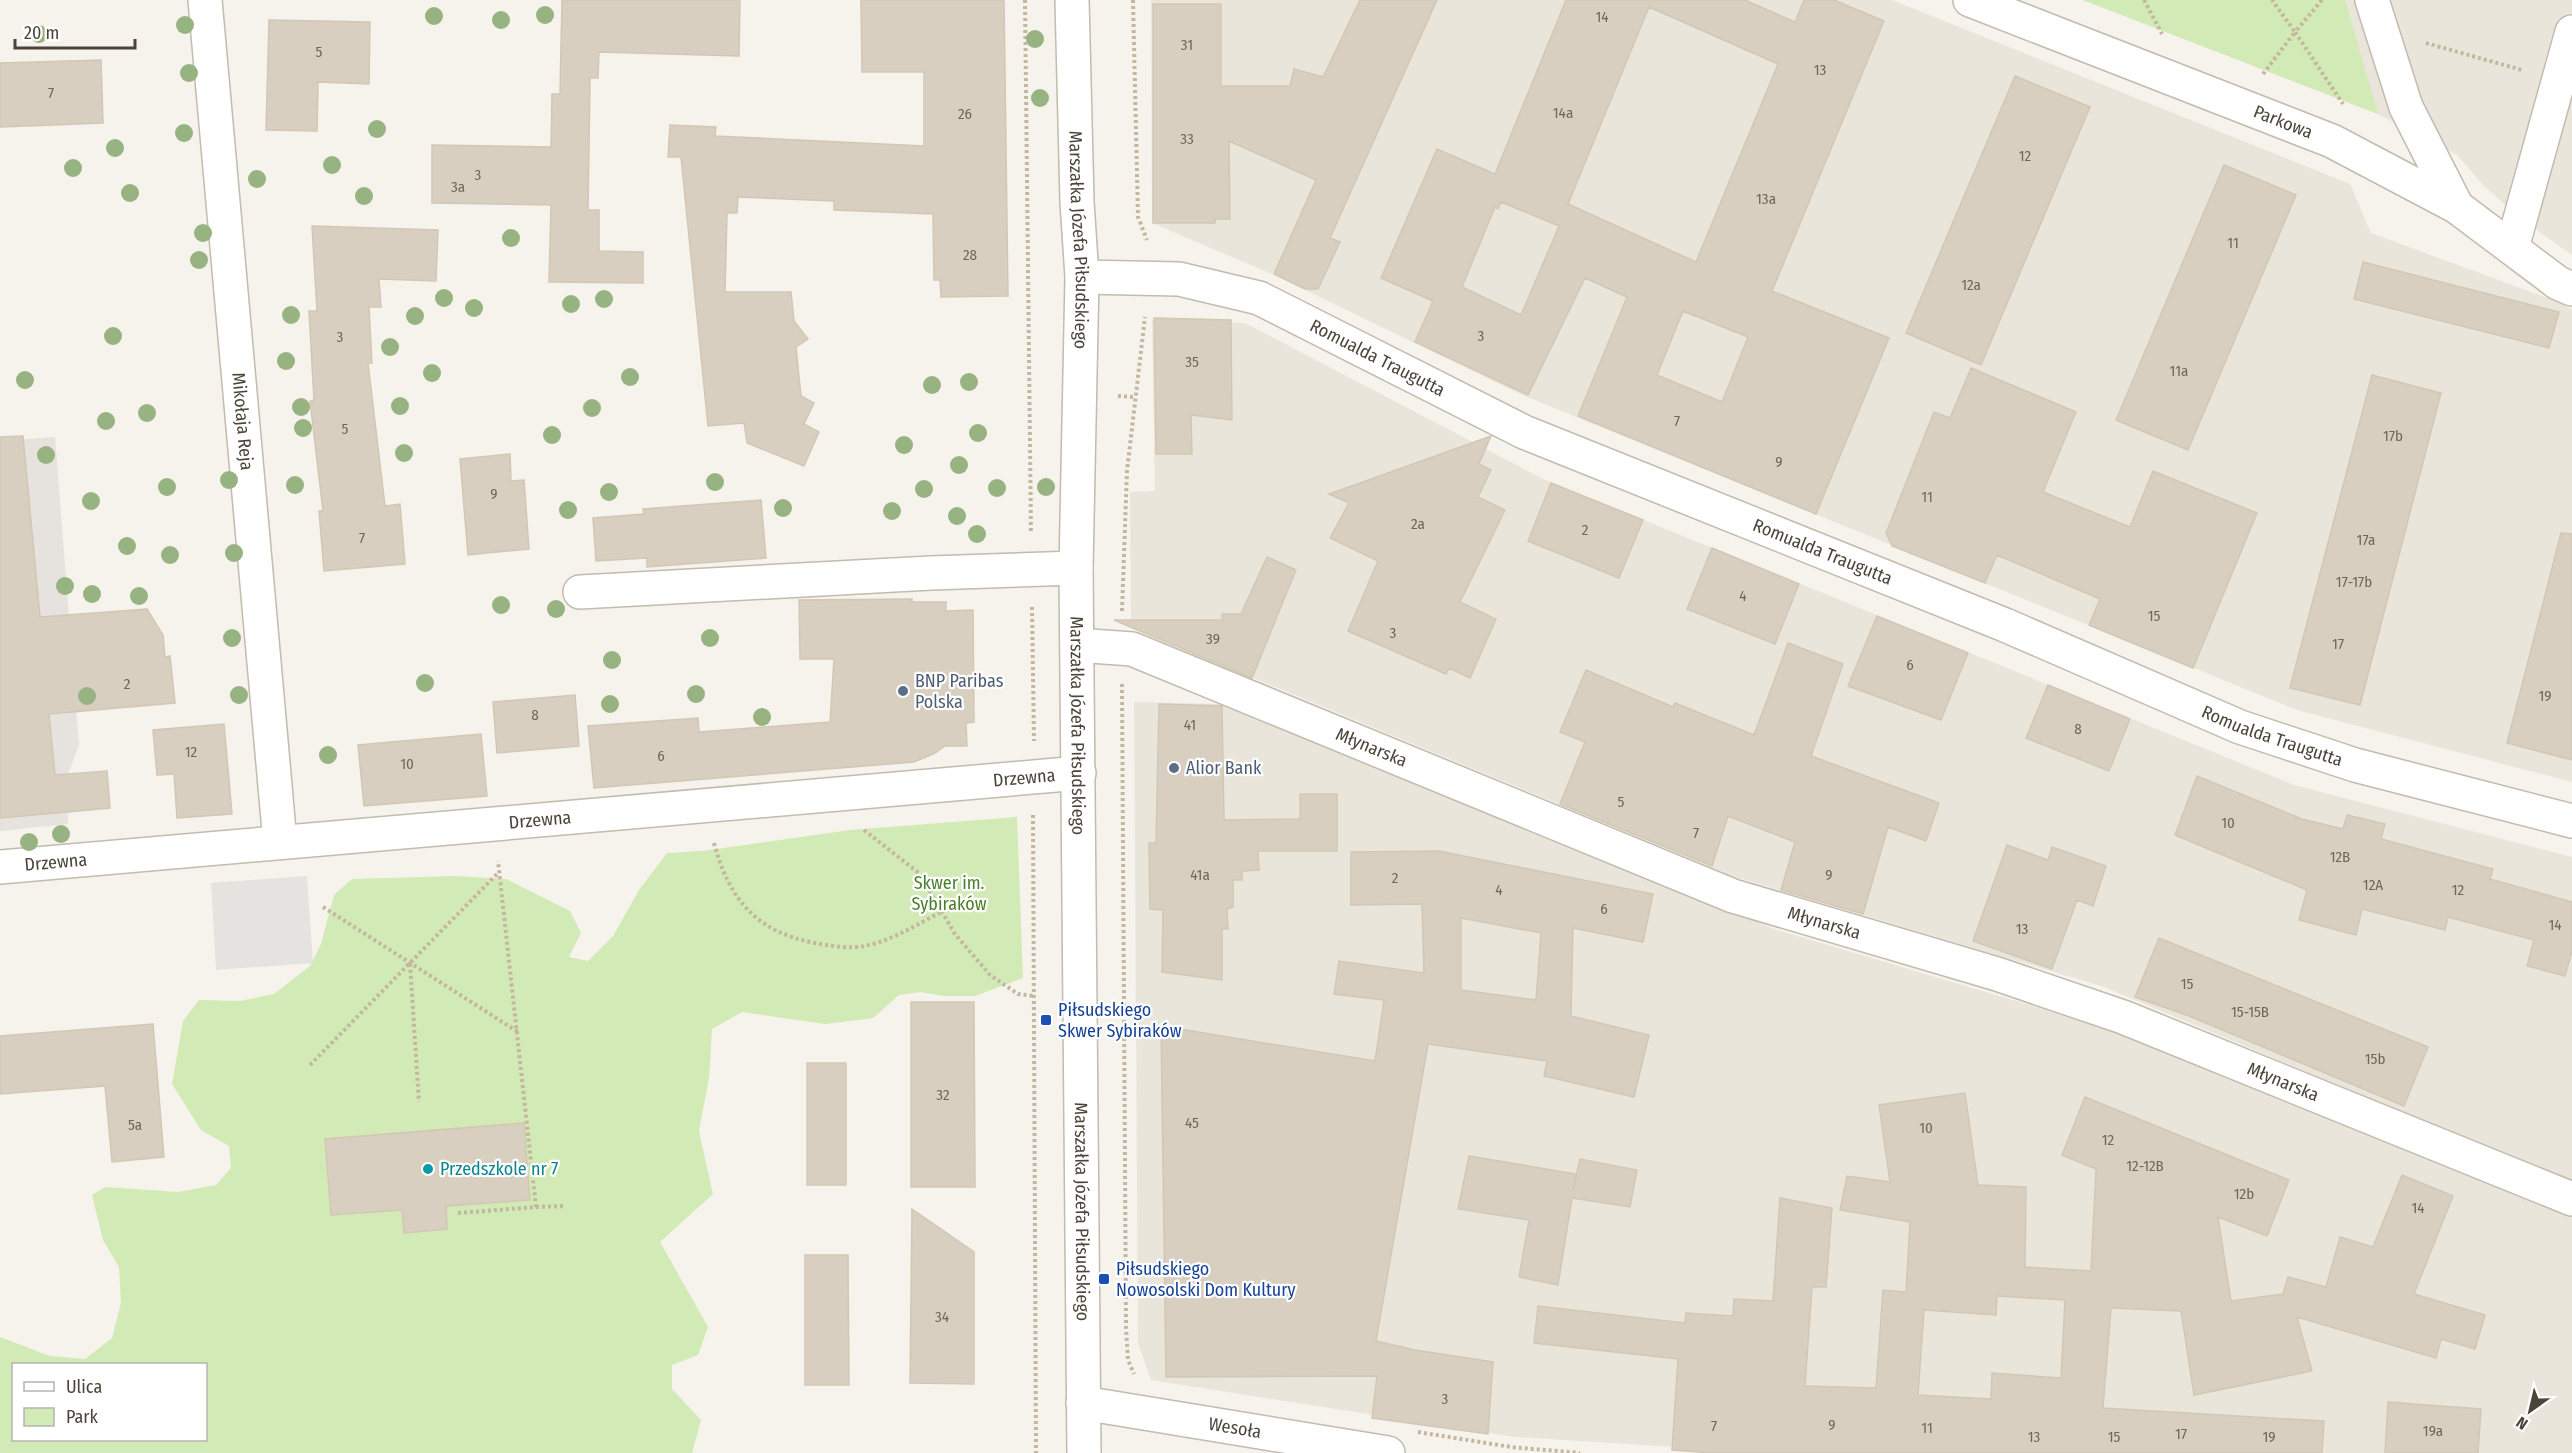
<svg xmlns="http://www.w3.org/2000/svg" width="2572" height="1453" viewBox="0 0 2572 1453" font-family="'Fira Sans Condensed',sans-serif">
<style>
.residential{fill:#eae5da}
.industrial{fill:#e6e2dd}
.green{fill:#d2eab5;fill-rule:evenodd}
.parking{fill:#e5e3e0}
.building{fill:#d8cfc1;stroke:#d3c7b4;stroke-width:1.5;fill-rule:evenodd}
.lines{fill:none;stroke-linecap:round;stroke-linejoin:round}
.minor-casing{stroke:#c2bbae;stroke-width:36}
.path{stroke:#c4b79f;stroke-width:4;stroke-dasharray:3 3;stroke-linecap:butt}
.minor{stroke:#fff;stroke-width:33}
.tree{fill:#97b381}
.service-dot{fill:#5c6f8a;stroke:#fff;stroke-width:2}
.transit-dot{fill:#1a4fb4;stroke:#fff;stroke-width:2}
.culture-dot{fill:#0f9aa8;stroke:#fff;stroke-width:2}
.labels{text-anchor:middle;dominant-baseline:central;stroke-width:4.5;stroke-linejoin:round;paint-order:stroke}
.number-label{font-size:15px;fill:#6e675b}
.street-label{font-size:18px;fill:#4b4439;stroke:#fff}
.service-label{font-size:18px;fill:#4e5e75;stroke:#fff;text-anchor:start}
.park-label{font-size:18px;fill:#4a7f2a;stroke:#fff}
.transit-label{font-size:18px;fill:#164399;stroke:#fff;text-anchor:start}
.culture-label{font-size:18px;fill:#0d838f;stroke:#fff;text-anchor:start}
</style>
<rect width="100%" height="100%" fill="#f6f3ec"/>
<path class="residential" d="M1151,0H1892L2350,184L2371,233L2561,303L2572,310V782L2297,710L1520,394L1272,274L1152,223Z
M2083,0H2572V255L2521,219L2484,186L2457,155L2378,114Z
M1152,320L1245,323L1543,479L2294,785L2572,857V1183L2104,987L1732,876L1169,643L1131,618L1130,492L1155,491Z
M1134,702L1222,704L1777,930L2097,1025L2572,1217V1453H1771L1515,1437L1151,1380L1138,1343Z"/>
<path class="industrial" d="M55,437L79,745L67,777L68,824L0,831V441Z"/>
<path class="green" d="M2083,0H2345L2378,114Z
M1017,817L1023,978L975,996H943L921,992L899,995L873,1018L825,1024L742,1012L712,1029L709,1078L699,1131L713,1194L660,1242L708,1327L698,1355L672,1365V1389L701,1420L692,1453H0V1337L50,1356L85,1359L112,1338L121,1303L119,1267L103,1240L92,1195L105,1187L178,1192L216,1185L231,1168L229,1146L201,1130L172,1084L183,1021L199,1000L240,1001L274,994L310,966L321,944L334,895L352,879L453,876L506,879L570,911L581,933L569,957L588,961L613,936L639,890L667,853L702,851L850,830ZM14,1364H206V1440H14Z"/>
<path class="parking" d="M307,876L313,963L216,970L211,883Z"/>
<path class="building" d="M562,0H740L739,56L599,52L598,78H590L588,210H599V251L643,252V283L549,282L551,205L432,203V145L551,147L552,94H560Z
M861,0H1004L1008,296L941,297L940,280H934L933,214L834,210V201L738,197L737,213H727L725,292H791L794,321L808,339L796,347L801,396L814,403L804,424L819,432L804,466L747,443L744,423L708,426L681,157H668L670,125L716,127L715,136L924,146V72H862Z
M1360,0H1437L1330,238L1340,242L1318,289H1305L1274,274L1316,180L1229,141L1230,219H1215V223H1153V4H1221V86H1290L1294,69L1323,77Z
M1566,0H1745L1795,22L1804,0H1834L1884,21L1772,291L1889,338L1816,514L1578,416L1627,297L1585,278L1528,395L1415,342L1433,301L1381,278L1437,149L1495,174ZM1649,7L1778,64L1696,262L1568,204ZM1501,202L1559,226L1521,315L1462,287L1495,207L1498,209ZM1683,311L1748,337L1722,402L1657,375Z
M269,20L370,22L369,84L318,82L317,131L266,130Z
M101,60L103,123L0,127V63Z
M2015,76L2090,107L1981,365L1906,333Z
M2224,165L2296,195L2188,450L2116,420Z
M312,226L438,230L436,281L379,279L381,307H369L372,363H368L385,506L400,504L405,564L324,571L319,511H323L310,401L314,400L309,311H317Z
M2363,262L2559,312L2549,348L2354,299Z
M1154,318L1231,320L1232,420L1191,415L1192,454H1156Z
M1971,368L2076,412L2043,492L2130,527L2153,471L2257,513L2193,668L2089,625L2100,599L1997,555L1985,583L1892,546L1886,533L1934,412L1950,418Z
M2372,375L2441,393L2360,705L2290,688Z
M23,436L40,617L147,609L163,635L165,657L170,656L175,703L49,714L55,775L107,771L110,808L0,818V437Z
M1491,436L1479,464L1491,470L1478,497L1505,510L1460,602L1496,619L1470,678L1449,668L1446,674L1348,631L1378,561L1330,538L1349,503L1329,494Z
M510,454L511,481L524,480L529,549L468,555L460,459Z
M1551,483L1643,520L1619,578L1528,541Z
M761,500L766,558L647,567V558L596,561L593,518L644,514L643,509Z
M2561,533L2572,534V760L2507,743Z
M1712,548L1799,584L1775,644L1687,609Z
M1267,557L1296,570L1252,678L1114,620H1222V614H1241Z
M912,599V602H946V611L973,610L974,722L966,723L967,746H945L935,753L914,762L594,788L588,726L698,718L699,732L830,722L834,659H800L799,600Z
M1877,616L1968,653L1941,720L1848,686Z
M1788,643L1843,664L1811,756L1939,803L1926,841L1888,827L1863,914L1781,890L1795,842L1728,816L1712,866L1560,804L1585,742L1560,732L1586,670L1673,707L1675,703L1754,735Z
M2048,685L2130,719L2109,771L2026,738Z
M575,695L579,746L497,753L493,702Z
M1159,704L1222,706L1224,820L1300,819V794H1337V851H1258L1259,870L1242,871V880H1233V907L1227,909L1228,929H1222V980L1162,972L1163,910L1150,909L1149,843H1156Z
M224,724L232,814L177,818L174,774L157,775L153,730Z
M481,734L487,796L364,806L358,745Z
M2197,776L2302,819L2343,829L2347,815L2385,824L2381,839L2493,869L2490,879L2572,902V951L2565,976L2527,966L2534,940L2448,917L2445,930L2362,909L2356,935L2299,920L2307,890L2175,835Z
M2007,845L2048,860L2052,847L2106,866L2093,906L2077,900L2052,969L1973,941Z
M1439,851L1653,894L1643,942L1573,928L1571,1016L1649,1035L1634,1097L1544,1076L1547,1061L1428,1044L1376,1341L1415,1350L1493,1362L1488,1434L1372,1418L1377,1376L1166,1377L1161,1026L1375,1061L1384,1000L1334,994L1339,961L1424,973L1422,904L1351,905V852ZM1461,918L1541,933L1536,1000L1461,990Z
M2159,938L2428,1047L2404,1106L2189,1016L2135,997Z
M911,1002H974L975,1187H911Z
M153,1024L164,1157L112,1162L105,1086L0,1094V1036Z
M807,1063H846V1185H807Z
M1965,1093L1978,1185L2026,1187L2025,1267L2091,1271L2096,1169L2062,1155L2085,1097L2289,1180L2267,1236L2218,1217L2231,1301L2283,1294L2288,1277L2326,1287L2340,1237L2373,1247L2402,1175L2453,1196L2414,1294L2485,1315L2475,1349L2441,1339L2436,1358L2297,1317L2312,1371L2194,1395L2181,1311L2111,1308L2103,1408L2324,1421L2322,1453H1712L1672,1450L1678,1359L1534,1343L1538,1306L1685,1323L1686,1313L1733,1316L1734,1299L1773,1301L1780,1198L1832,1208L1826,1287H1812L1805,1386L1876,1388L1883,1290L1906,1292L1910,1222L1840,1210L1847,1176L1890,1182L1879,1105ZM1997,1296L2065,1300L2061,1378L1992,1373L1991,1399L1918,1395L1924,1310L1996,1315Z
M524,1123L530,1200L446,1206L447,1229L404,1233L402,1210L331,1215L325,1139Z
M1469,1156L1576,1174L1573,1190L1580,1159L1637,1170L1630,1207L1572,1198L1558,1285L1519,1277L1529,1220L1458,1209Z
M912,1209L974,1252V1384L910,1383Z
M805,1255H848L849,1385H805Z
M2388,1402L2481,1409L2478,1453H2385Z"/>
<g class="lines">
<g class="minor-casing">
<g id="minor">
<path id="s1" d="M205,0L280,842"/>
<path id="s2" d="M1072,0L1077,202L1082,277L1076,568L1084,1453"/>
<path id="s3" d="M1970,0L2332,141L2457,207L2558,283L2572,289"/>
<path d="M2372,0L2406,107L2457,207"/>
<path d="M2512,248L2572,32"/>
<path id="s4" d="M1082,277L1179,279L1259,298L1524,432L2005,625L2240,727L2355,765L2572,821"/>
<path d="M580,592L931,573L1076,568"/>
<path id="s5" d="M1077,645L1132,649L1733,896L1997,974L2123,1017L2572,1199"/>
<path id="s6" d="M0,867L1079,773"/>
<path id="s7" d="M1083,1403L1388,1453"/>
</g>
</g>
<path class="path" d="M1025,0L1031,534
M1133,0L1138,217L1147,240
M2144,0L2162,34
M2322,0L2295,32L2343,104
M2426,43L2522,70
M2263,74L2295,32L2272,0
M1118,396L1134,397
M1032,607L1034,741
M1122,611L1127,471L1145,317
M1122,684L1126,1328L1128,1360L1134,1374
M1033,815L1036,1453
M864,830L920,874L955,934L990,975L1018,994L1034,996
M714,843C729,899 756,932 815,943C830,946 850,949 865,946C893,940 916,925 941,912
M323,907L518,1032
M410,964L419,1102
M310,1065L499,872
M536,1207L566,1206
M458,1213L536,1207L498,861
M1418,1432L1511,1447L1580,1453"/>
<use href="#minor" class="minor"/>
</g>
<g class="tree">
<circle cx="545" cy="15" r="9"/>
<circle cx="434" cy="16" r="9"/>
<circle cx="501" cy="20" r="9"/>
<circle cx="185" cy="25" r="9"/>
<circle cx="39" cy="34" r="9"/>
<circle cx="1035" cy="39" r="9"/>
<circle cx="189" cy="73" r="9"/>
<circle cx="1040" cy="98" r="9"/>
<circle cx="377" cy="129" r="9"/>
<circle cx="184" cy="133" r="9"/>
<circle cx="115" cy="148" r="9"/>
<circle cx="332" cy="165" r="9"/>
<circle cx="73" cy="168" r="9"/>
<circle cx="257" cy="179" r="9"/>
<circle cx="130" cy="193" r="9"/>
<circle cx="364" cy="196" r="9"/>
<circle cx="203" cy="233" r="9"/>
<circle cx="511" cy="238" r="9"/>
<circle cx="199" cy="260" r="9"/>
<circle cx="444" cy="298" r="9"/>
<circle cx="604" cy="299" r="9"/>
<circle cx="571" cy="304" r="9"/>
<circle cx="474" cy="308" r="9"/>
<circle cx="291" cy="315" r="9"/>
<circle cx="415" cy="316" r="9"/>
<circle cx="113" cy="336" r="9"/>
<circle cx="390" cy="347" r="9"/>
<circle cx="286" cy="361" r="9"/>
<circle cx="432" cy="373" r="9"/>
<circle cx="630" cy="377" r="9"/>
<circle cx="25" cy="380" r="9"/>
<circle cx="969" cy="382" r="9"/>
<circle cx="932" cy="385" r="9"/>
<circle cx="400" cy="406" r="9"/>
<circle cx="301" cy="407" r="9"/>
<circle cx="592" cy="408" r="9"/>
<circle cx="147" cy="413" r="9"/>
<circle cx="106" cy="421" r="9"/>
<circle cx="303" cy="428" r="9"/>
<circle cx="978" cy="433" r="9"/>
<circle cx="552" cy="435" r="9"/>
<circle cx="904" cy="445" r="9"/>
<circle cx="404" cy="453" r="9"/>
<circle cx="46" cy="455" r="9"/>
<circle cx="959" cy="465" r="9"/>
<circle cx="229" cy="480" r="9"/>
<circle cx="715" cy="482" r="9"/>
<circle cx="295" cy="485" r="9"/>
<circle cx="167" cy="487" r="9"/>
<circle cx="1046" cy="487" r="9"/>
<circle cx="997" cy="488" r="9"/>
<circle cx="924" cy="489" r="9"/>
<circle cx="609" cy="492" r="9"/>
<circle cx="91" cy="501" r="9"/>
<circle cx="783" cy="508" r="9"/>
<circle cx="568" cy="510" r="9"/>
<circle cx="892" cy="511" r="9"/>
<circle cx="957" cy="516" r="9"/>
<circle cx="977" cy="534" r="9"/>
<circle cx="127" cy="546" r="9"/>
<circle cx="234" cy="553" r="9"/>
<circle cx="170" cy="555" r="9"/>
<circle cx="65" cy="586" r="9"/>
<circle cx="92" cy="594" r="9"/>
<circle cx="139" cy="596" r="9"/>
<circle cx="501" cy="605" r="9"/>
<circle cx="556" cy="609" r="9"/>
<circle cx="232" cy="638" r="9"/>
<circle cx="710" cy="638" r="9"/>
<circle cx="612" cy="660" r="9"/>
<circle cx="425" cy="683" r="9"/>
<circle cx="696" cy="694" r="9"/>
<circle cx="239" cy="695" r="9"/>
<circle cx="87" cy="696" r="9"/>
<circle cx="610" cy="704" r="9"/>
<circle cx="762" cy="717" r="9"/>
<circle cx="328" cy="755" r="9"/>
<circle cx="61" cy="834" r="9"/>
<circle cx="29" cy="842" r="9"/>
</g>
<g class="service-dot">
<circle cx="903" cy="691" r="6"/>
<circle cx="1174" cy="768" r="6"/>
</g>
<g class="transit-dot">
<rect x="1040" y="1014" width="12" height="12" rx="3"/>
<rect x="1098" y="1273" width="12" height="12" rx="3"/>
</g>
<circle class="culture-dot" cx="428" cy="1169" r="6"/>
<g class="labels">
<g class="number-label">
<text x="1602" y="17">14</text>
<text x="1187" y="45">31</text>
<text x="319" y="52">5</text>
<text x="1820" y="70">13</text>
<text x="51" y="93">7</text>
<text x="1563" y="113">14a</text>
<text x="965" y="114">26</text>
<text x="1187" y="139">33</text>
<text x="2025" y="156">12</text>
<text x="478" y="175">3</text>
<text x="458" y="187">3a</text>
<text x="1766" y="199">13a</text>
<text x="2233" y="243">11</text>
<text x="970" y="255">28</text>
<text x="1971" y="285">12a</text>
<text x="1481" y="336">3</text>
<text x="340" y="337">3</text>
<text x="1192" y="362">35</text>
<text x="2179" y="371">11a</text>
<text x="1677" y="421">7</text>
<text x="345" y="429">5</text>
<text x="2393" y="436">17b</text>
<text x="1779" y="462">9</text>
<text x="494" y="494">9</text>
<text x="1927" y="497">11</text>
<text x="1418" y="524">2a</text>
<text x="1585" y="530">2</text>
<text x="362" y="538">7</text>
<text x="2366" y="540">17a</text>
<text x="2354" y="582">17-17b</text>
<text x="1743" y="596">4</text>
<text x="2154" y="616">15</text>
<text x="1393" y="633">3</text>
<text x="1213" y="639">39</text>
<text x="2338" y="644">17</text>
<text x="1910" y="665">6</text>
<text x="127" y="684">2</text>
<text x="2545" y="696">19</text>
<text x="535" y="715">8</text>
<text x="1190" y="725">41</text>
<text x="2078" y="729">8</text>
<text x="191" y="752">12</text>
<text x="661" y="756">6</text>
<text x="407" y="764">10</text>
<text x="1621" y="802">5</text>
<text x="2228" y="823">10</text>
<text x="1696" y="833">7</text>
<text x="2340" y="857">12B</text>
<text x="1200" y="875">41a</text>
<text x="1829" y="875">9</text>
<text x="1395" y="878">2</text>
<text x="2373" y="885">12A</text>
<text x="1499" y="890">4</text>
<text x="2458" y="890">12</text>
<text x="1604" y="909">6</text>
<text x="2555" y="925">14</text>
<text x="2022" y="929">13</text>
<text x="2187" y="984">15</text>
<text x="2250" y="1012">15-15B</text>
<text x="2375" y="1059">15b</text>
<text x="943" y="1095">32</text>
<text x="1192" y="1123">45</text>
<text x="135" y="1125">5a</text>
<text x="1926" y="1128">10</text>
<text x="2108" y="1140">12</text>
<text x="2145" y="1166">12-12B</text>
<text x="2244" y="1194">12b</text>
<text x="2418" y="1208">14</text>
<text x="942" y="1317">34</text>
<text x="1445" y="1399">3</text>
<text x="1832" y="1425">9</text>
<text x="1714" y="1426">7</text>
<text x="1927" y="1428">11</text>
<text x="2433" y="1431">19a</text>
<text x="2181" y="1434">17</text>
<text x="2034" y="1437">13</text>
<text x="2114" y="1437">15</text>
<text x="2269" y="1437">19</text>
</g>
<g class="street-label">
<text stroke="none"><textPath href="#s3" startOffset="336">Parkowa</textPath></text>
<text stroke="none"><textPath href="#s2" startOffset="240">Marszałka Józefa Piłsudskiego</textPath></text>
<text stroke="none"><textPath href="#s4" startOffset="312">Romualda Traugutta</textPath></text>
<text stroke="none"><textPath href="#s1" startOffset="423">Mikołaja Reja</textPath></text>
<text stroke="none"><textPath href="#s4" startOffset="798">Romualda Traugutta</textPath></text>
<text stroke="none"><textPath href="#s2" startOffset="726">Marszałka Józefa Piłsudskiego</textPath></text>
<text stroke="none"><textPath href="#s4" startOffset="1284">Romualda Traugutta</textPath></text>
<text stroke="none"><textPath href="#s5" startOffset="314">Młynarska</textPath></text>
<text stroke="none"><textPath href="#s6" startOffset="1028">Drzewna</textPath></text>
<text stroke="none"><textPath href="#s6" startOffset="542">Drzewna</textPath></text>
<text stroke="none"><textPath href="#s6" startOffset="56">Drzewna</textPath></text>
<text stroke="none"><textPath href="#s5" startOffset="800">Młynarska</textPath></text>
<text stroke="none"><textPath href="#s5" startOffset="1286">Młynarska</textPath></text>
<text stroke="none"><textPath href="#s2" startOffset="1212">Marszałka Józefa Piłsudskiego</textPath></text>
<text stroke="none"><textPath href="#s7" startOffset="154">Wesoła</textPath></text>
</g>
<g class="service-label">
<text x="915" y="681">BNP Paribas<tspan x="915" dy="21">Polska</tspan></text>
<text x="1186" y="768">Alior Bank</text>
</g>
<g class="park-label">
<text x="949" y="883">Skwer im.<tspan x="949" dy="21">Sybiraków</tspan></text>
</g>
<g class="transit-label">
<text x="1058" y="1010">Piłsudskiego<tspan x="1058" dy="21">Skwer Sybiraków</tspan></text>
<text x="1116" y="1269">Piłsudskiego<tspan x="1116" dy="21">Nowosolski Dom Kultury</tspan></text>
</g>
<g class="culture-label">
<text x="440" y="1169">Przedszkole nr 7</text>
</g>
</g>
<rect x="12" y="1363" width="195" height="78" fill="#ffffff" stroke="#b7b4b0" stroke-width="1.5"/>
<rect x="24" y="1382" width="30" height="9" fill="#ffffff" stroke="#b7b4b0" stroke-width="1.5"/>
<text x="66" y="1393" font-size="18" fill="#4b4439">Ulica</text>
<rect x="24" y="1408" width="30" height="18" fill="#d2eab5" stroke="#b7b4b0" stroke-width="1.5"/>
<text x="66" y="1423" font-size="18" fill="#4b4439">Park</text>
<g transform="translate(2530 1411) rotate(214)" stroke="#ffffff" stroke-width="4.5" paint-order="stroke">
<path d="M0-4.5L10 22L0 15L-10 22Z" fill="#4b4439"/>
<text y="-9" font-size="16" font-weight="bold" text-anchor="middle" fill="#4b4439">N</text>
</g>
<path d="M15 39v9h120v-9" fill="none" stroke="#4b4439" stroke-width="3"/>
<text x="24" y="39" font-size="18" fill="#4b4439" stroke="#ffffff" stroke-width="4.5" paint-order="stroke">20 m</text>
</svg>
